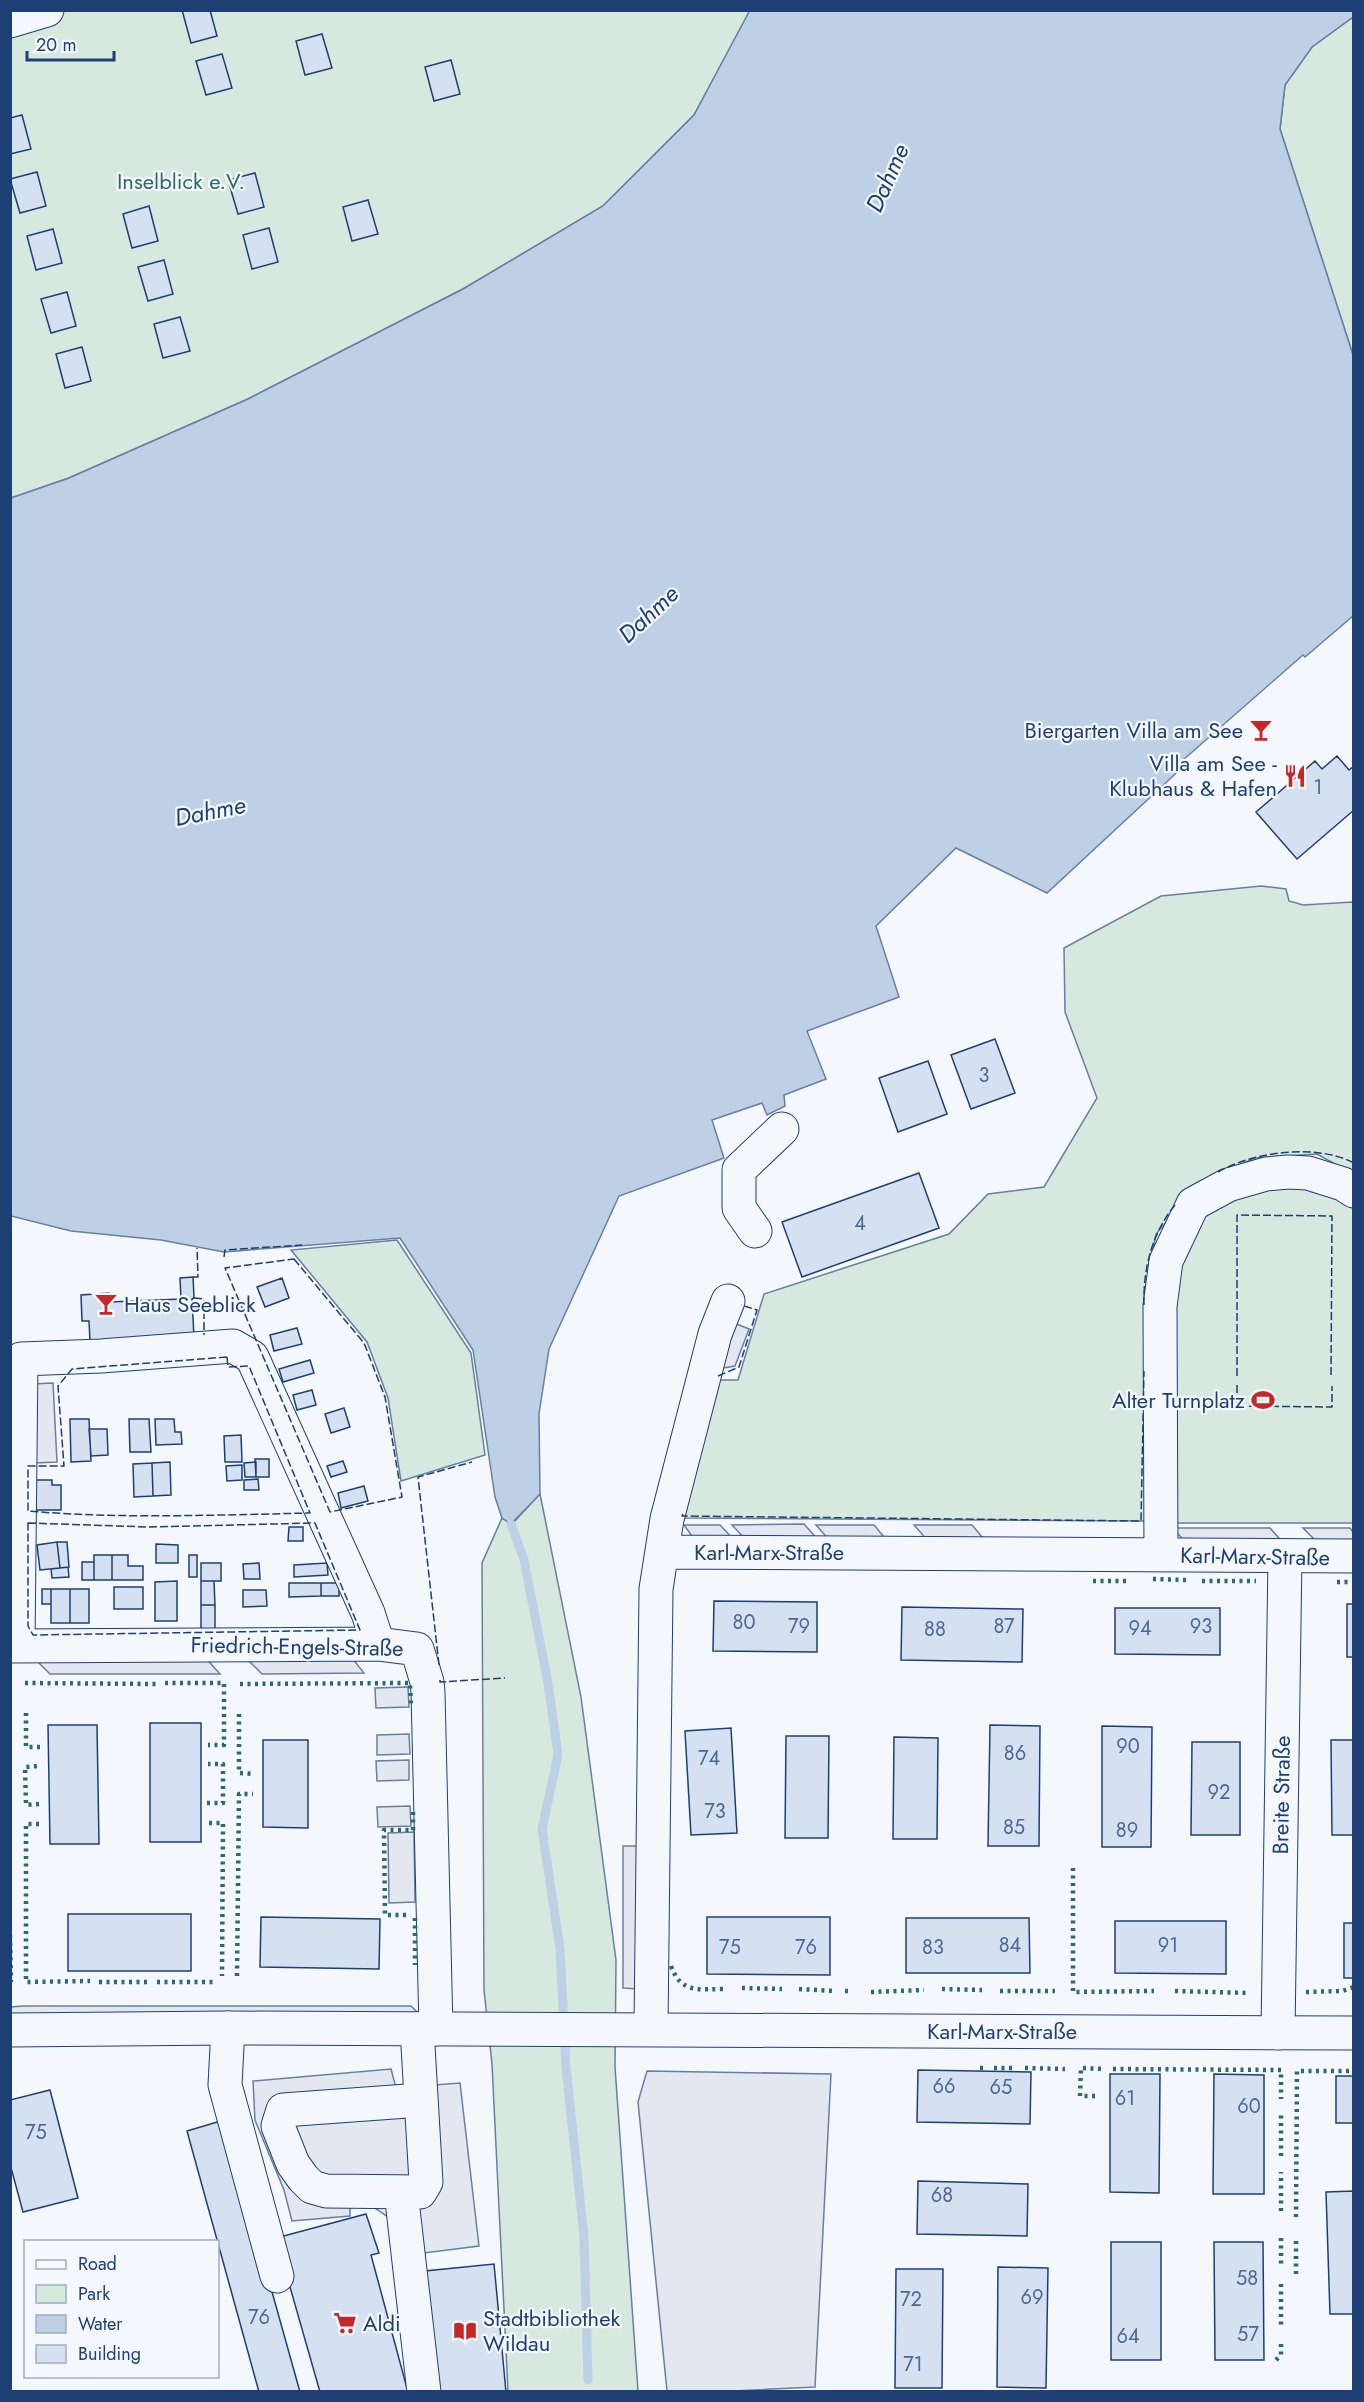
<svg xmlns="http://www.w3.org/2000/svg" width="1364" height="2402" viewBox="0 0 1364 2402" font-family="Jost,sans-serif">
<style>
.green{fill:#d7e8df;stroke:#687fa3;stroke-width:1.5}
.parking{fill:#e3e8f0;stroke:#687fa3;stroke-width:1.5}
.water{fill:#bed0e5;stroke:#687fa3;stroke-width:1.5}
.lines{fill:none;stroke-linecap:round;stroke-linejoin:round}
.stream{stroke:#bed0e5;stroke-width:9}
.building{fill:#d5e0f0;stroke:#1d3f73;stroke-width:1.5}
.minor-casing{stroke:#1d3f73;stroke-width:35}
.major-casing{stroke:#1d3f73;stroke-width:35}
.minor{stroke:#f4f7fb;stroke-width:33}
.major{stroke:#f4f7fb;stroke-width:33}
.hedge{stroke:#2c6c60;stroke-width:4.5;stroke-dasharray:3 4.5;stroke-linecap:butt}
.fence{stroke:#1d3f73;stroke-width:1.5;stroke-dasharray:8 3;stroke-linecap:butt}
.labels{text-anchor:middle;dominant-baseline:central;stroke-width:4.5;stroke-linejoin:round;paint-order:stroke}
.number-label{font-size:20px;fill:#4b6792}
.park-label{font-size:22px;fill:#2c6c60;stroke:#f4f7fb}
.poi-label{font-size:22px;fill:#1d3f73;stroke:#f4f7fb;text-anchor:end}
.street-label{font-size:22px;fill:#1d3f73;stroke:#f4f7fb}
.water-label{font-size:24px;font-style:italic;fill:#1d3f73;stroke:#f4f7fb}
</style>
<rect width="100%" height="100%" fill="#f4f7fb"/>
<path class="green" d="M10,11H750L694,115L603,206L463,289L248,399L69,478L11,498Z
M1353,17V355L1280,129L1285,85L1312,47Z
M1261,886L1286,889L1289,901L1303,905L1353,902V1174L1317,1154L1255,1158L1200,1182L1156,1234L1144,1295L1145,1521L684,1518L716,1380H738L764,1294L949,1234L988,1194L1044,1187L1097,1098L1065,1012L1064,948L1161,896Z
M1267,1182L1309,1184L1354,1203L1353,1523H1171L1173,1280L1197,1220Z
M397,1240L471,1353L485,1455L401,1481L388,1398L367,1342L291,1250Z
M540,1494L581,1697L616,1960L615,2067L638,2391H508L492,2064L484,1990L482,1563L502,1518L512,1524Z"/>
<path class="parking" d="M734,1323L749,1329L735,1366L717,1369Z
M53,1383L57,1462L35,1463L31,1384Z
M804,1524L820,1542L747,1541L732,1525Z
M684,1525H720L736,1542L697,1543Z
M816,1525H874L889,1543L831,1542Z
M914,1525H972L988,1544L929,1542Z
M1172,1528H1270L1286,1546L1189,1545Z
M1303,1528H1350L1353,1532V1546L1320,1545Z
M348,1653L364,1673L262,1674L242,1654Z
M31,1655H203L220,1674H50Z
M408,1687L409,1707L376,1708L375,1688Z
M409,1734L410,1754L377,1755V1735Z
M409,1760V1780L377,1781L376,1761Z
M410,1806L411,1826L378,1827L377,1807Z
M414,1832L415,1902L389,1903L388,1833Z
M623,1846H641L638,1989L623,1988Z
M23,2006H411L419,2014L11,2015V2007Z
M391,2069L396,2088L460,2083L479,2246L416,2254L414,2235L363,2200L350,2199V2216L292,2221L284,2190L255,2120L253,2081Z
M647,2071L831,2074L815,2387L733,2391H667L638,2102Z"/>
<path class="water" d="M750,10L1353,11V17L1312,47L1285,85L1280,129L1353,355V616L1305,657L1303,655L1183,760L1186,764L1047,893L956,848L876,926L899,997L807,1031L826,1079L784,1095L785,1106L767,1115L762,1103L712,1120L724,1158L619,1196L549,1349L539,1414L540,1494L511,1524L502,1518L495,1497L473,1350L400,1238L224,1252L161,1240L71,1231L11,1216V498L69,478L248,399L463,289L603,206L694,115Z"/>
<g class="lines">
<path class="stream" d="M511,1524L524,1560L548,1683L558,1755L542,1829L560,1949L566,2067L584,2237L588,2380"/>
</g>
<path class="building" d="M182,10H210L217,36L191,43Z
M322,34L332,68L305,75L296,41Z
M222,54L232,88L206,95L196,61Z
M451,60L460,94L434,101L425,67Z
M22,115L31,149L10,154V118Z
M37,172L46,206L20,213L10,179Z
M255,173L264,207L238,214L228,180Z
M368,200L378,234L352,241L343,207Z
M149,206L158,241L132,248L123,214Z
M269,228L278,262L252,269L243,235Z
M53,229L62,263L36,270L27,236Z
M164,260L173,294L148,301L138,267Z
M67,292L76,326L51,333L41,299Z
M180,317L190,351L163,358L154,324Z
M82,347L91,381L65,388L56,354Z
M1337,756L1349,770L1354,766V810L1297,859L1256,812L1315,761L1322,769Z
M995,1039L1015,1093L971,1109L951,1055Z
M928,1061L947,1114L898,1132L879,1078Z
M919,1173L939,1228L802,1277L782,1222Z
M193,1277L194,1298L192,1299L194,1337L90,1341L89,1321H82L81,1295L109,1293L110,1302L181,1299L180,1278Z
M282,1278L289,1298L265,1307L257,1287Z
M297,1328L302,1344L274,1351L270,1335Z
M310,1360L314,1373L283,1382L279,1369Z
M312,1390L316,1405L297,1410L293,1395Z
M344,1408L350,1427L331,1433L325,1414Z
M70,1419H89L91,1461L71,1462Z
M129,1419H149L151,1452H130Z
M155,1419H174L175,1432H181L182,1444L156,1445Z
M89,1429H107L108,1455L91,1456Z
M241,1435L242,1462H225L224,1436Z
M255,1459H269V1477H256Z
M343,1461L347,1472L331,1477L327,1466Z
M170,1462L171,1495L153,1496L152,1463Z
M256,1462V1477H245L244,1463Z
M152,1463L153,1496L134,1497L133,1464Z
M242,1465V1480L227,1481L226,1466Z
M258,1479L259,1490H244V1480Z
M36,1480H52V1485H61V1510H36Z
M364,1486L368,1501L341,1508L338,1493Z
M289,1527H303V1541H288Z
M57,1542H67L69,1567L60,1568Z
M57,1542L60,1568L40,1570L37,1545Z
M156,1544L178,1545V1563H156Z
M94,1555H112V1580H94Z
M112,1555H128V1566H143V1580H112Z
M189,1555H197V1577H189Z
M82,1562H94V1580H82Z
M201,1563H221V1581H201Z
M259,1563L260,1579H244L243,1564Z
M327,1563L328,1575L294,1577V1565Z
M68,1567L69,1577L52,1578L51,1569Z
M177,1581V1621H155V1582Z
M201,1581H214L215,1605H201Z
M289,1583H321V1596L289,1597Z
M321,1583H339V1596H321Z
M114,1587H143V1609H114Z
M42,1589H51V1604H42Z
M51,1589H70V1623H51Z
M70,1589H89V1623H70Z
M243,1590H266L267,1606L243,1607Z
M714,1601L817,1602V1652L713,1651Z
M1347,1604H1354V1657H1347Z
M201,1605H215V1629H201Z
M902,1607L1023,1609L1022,1662L901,1660Z
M1115,1608H1220V1655L1115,1654Z
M150,1723H201V1842H150Z
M48,1725H97L99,1844H50Z
M990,1725L1040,1726L1039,1846H988Z
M1102,1726L1152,1727L1151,1847H1102Z
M731,1728L737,1833L691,1835L685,1731Z
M786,1736H829L828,1838H785Z
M894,1737L938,1738L937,1839H893Z
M263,1740H308V1828L263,1827Z
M1331,1740H1354V1835H1332Z
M1192,1742H1240V1835H1191Z
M68,1914H191V1971H68Z
M261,1917L380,1919L379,1969L260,1967Z
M707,1917H830V1975L707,1974Z
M906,1918H1029L1030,1973H906Z
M1115,1921H1226V1974L1115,1973Z
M1344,1923H1354V1978H1344Z
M918,2070L1031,2072L1030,2124L917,2122Z
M1110,2074H1160L1159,2193L1110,2192Z
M1214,2074L1264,2075V2194H1213Z
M1336,2076H1354V2123H1336Z
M50,2090L78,2198L23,2212L10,2164V2100Z
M224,2120L300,2392H259L187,2131Z
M918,2181L1028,2184L1027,2236L917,2234Z
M1354,2191V2314H1330L1326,2192Z
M366,2214L379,2253L371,2255L408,2392H320L276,2238Z
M1111,2242H1161V2360H1111Z
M1214,2242H1263L1264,2360H1215Z
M494,2264L506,2392H437L425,2271Z
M998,2267L1048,2268L1046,2388L997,2387Z
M896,2269H943L942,2388H895Z"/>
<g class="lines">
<g class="minor-casing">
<path id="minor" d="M10,21L47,10
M755,1231L739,1208V1170L782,1129
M662,1552L1354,1556
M1161,1555L1160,1306L1166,1261L1193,1204L1228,1185L1266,1174L1288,1172L1308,1173L1343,1184L1354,1191
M10,1646L378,1644L417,1649L427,1682L428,1692L436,2029
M18,1646L21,1359L101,1356L233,1346L252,1357L368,1613L378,1644
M228,2028L225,2085L277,2276
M651,2028L656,1589L667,1519L715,1334L728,1301
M417,2029L426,2182L420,2192L326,2191L312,2187L303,2178L293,2164L278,2126L283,2110L421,2100
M1278,2033L1285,1556
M401,2192L424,2392"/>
</g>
<g class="major-casing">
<path id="major" d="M10,2030L228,2028L1354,2033"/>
</g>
<use href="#minor" class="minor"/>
<use href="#major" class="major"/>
<path class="hedge" d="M1153,1579L1186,1580
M1093,1581H1127
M1202,1581H1256
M1337,1582H1354
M25,1683L156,1684
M165,1683H224V1745H208
M240,1684L410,1683L411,1705
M26,1713V1747H40
M239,1714V1773L253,1774
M207,1803H223V1764H208
M39,1804L26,1805L25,1767L39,1766
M209,1823H223L222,1976
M39,1824H26V1982L90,1981
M1073,1868V1992L1154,1991
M406,1915H385L384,1830H413V1808
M415,1918V1965
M10,1935L11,1982
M671,1966C681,1994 699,1989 725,1989
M237,1976L239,1794H253
M99,1982H147
M157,1982H215
M742,1988L782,1989
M799,1989L835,1991
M942,1989L982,1990
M845,1991H852
M1000,1991H1055
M1175,1991L1249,1993
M871,1992L924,1990
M1306,1992L1342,1991L1354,1987
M980,2068H984
M994,2068H1016
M1025,2068L1065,2069
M1113,2069L1281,2070V2099
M1095,2096H1080L1081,2068L1105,2069
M1281,2156V2114
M1281,2211V2172
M1296,2217L1297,2071H1354
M1281,2238V2268
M1296,2274V2237
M1281,2284V2325
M1276,2360L1281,2355V2341"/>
<path class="fence" d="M1218,1172C1253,1152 1316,1143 1354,1163
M224,1257L225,1250L302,1245
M294,1259L364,1343L385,1397L402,1497L330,1512L225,1268Z
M193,1277H198L197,1248
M194,1298L204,1299V1335
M1144,1305C1143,1269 1152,1233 1175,1205
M227,1357L228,1367L249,1366L310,1513C216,1515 121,1519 28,1511V1466H64L58,1386L72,1369Z
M718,1376L739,1367L757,1310L741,1305
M1237,1376V1215L1332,1216L1331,1377
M1237,1385V1406L1332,1407V1386
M683,1514L682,1516L1141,1521L1144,1371
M28,1523L148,1527L315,1523L360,1630L33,1635L28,1626Z
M439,1665L418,1477L472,1462
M440,1680V1682L505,1678"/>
</g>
<defs>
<g id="bar-bare" transform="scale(1.8)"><path d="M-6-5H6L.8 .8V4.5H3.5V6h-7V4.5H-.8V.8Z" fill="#c62828" stroke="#f4f7fb" stroke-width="2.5" paint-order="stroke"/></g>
<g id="restaurant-bare" transform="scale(1.8)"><path d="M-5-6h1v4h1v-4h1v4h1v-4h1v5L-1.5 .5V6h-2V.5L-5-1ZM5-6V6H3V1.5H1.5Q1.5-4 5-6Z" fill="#c62828" stroke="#f4f7fb" stroke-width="2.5" paint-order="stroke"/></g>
<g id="stadium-bare" transform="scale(1.8)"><path d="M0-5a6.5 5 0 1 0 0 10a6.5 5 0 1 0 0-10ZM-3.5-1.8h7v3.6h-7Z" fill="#c62828" stroke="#f4f7fb" stroke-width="2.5" paint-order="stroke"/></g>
<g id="supermarket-bare" transform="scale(1.8)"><path d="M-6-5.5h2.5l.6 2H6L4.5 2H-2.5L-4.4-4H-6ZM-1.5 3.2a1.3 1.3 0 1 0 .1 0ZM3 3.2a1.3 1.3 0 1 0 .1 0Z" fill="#c62828" stroke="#f4f7fb" stroke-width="2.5" paint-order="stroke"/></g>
<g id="library-bare" transform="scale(1.8)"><path d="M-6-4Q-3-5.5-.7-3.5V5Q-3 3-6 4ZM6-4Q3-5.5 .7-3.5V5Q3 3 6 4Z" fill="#c62828" stroke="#f4f7fb" stroke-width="2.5" paint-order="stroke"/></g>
</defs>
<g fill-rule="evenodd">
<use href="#bar-bare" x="1261" y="730"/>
<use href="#restaurant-bare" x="1295" y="776"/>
<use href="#bar-bare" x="106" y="1304"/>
<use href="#stadium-bare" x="1263" y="1400"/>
<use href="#supermarket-bare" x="345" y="2323"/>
<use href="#library-bare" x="465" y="2331"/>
</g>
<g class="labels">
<g class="number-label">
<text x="1318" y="787">1</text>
<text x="984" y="1075">3</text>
<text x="860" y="1223">4</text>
<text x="744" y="1622">80</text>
<text x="799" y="1626">79</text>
<text x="1004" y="1626">87</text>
<text x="1201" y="1626">93</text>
<text x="1140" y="1628">94</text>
<text x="935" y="1629">88</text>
<text x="1128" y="1746">90</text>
<text x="1015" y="1753">86</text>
<text x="709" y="1758">74</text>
<text x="1219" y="1792">92</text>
<text x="715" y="1811">73</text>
<text x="1014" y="1827">85</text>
<text x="1127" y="1830">89</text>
<text x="1010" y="1945">84</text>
<text x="1168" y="1945">91</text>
<text x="730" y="1947">75</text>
<text x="806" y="1947">76</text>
<text x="933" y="1947">83</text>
<text x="944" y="2086">66</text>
<text x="1001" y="2087">65</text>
<text x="1125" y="2098">61</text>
<text x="1249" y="2106">60</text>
<text x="36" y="2132">75</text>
<text x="942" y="2195">68</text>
<text x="1247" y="2278">58</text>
<text x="1032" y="2297">69</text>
<text x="911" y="2299">72</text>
<text x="259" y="2317">76</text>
<text x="1248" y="2334">57</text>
<text x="1128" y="2336">64</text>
<text x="913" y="2364">71</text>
</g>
<g class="park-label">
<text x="181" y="181">Inselblick e.V.</text>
</g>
<g class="poi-label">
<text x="1243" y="730">Biergarten Villa am See</text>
<text x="1277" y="763">Villa am See -<tspan x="1277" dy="25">Klubhaus &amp; Hafen</tspan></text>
<text x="124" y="1304" text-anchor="start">Haus Seeblick</text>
<text x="1245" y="1400">Alter Turnplatz</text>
<text x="483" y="2318" text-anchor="start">Stadtbibliothek<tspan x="483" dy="25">Wildau</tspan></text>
<text x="363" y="2323" text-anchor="start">Aldi</text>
</g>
<g class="street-label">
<text x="769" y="1552">Karl-Marx-Straße</text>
<text transform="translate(1255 1556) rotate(1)">Karl-Marx-Straße</text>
<text transform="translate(297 1646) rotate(1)">Friedrich-Engels-Straße</text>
<text transform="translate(1281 1795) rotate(-89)">Breite Straße</text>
<text x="1002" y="2031">Karl-Marx-Straße</text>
</g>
<g class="water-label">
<text transform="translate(887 178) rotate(-66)">Dahme</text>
<text transform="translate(648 614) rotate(-43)">Dahme</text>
<text transform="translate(210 811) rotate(-11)">Dahme</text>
</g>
</g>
<rect width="1364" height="2402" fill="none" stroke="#1d3f73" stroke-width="24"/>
<rect x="24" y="2240" width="195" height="138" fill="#f4f7fb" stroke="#9eadc5" stroke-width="1.5"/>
<rect x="36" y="2260" width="30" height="9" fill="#f4f7fb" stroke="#9eadc5" stroke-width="1.5"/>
<text x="78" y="2270" font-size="18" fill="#1d3f73">Road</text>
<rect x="36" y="2285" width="30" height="18" fill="#d7e8df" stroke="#9eadc5" stroke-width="1.5"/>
<text x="78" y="2300" font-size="18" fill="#1d3f73">Park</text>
<rect x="36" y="2315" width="30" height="18" fill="#bed0e5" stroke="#9eadc5" stroke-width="1.5"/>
<text x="78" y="2330" font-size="18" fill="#1d3f73">Water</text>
<rect x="36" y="2345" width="30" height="18" fill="#d5e0f0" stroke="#9eadc5" stroke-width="1.5"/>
<text x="78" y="2360" font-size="18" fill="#1d3f73">Building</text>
<path d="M27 51v9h87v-9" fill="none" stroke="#1d3f73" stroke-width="3"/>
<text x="36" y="51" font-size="18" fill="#1d3f73" stroke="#f4f7fb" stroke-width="4.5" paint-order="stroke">20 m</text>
</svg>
